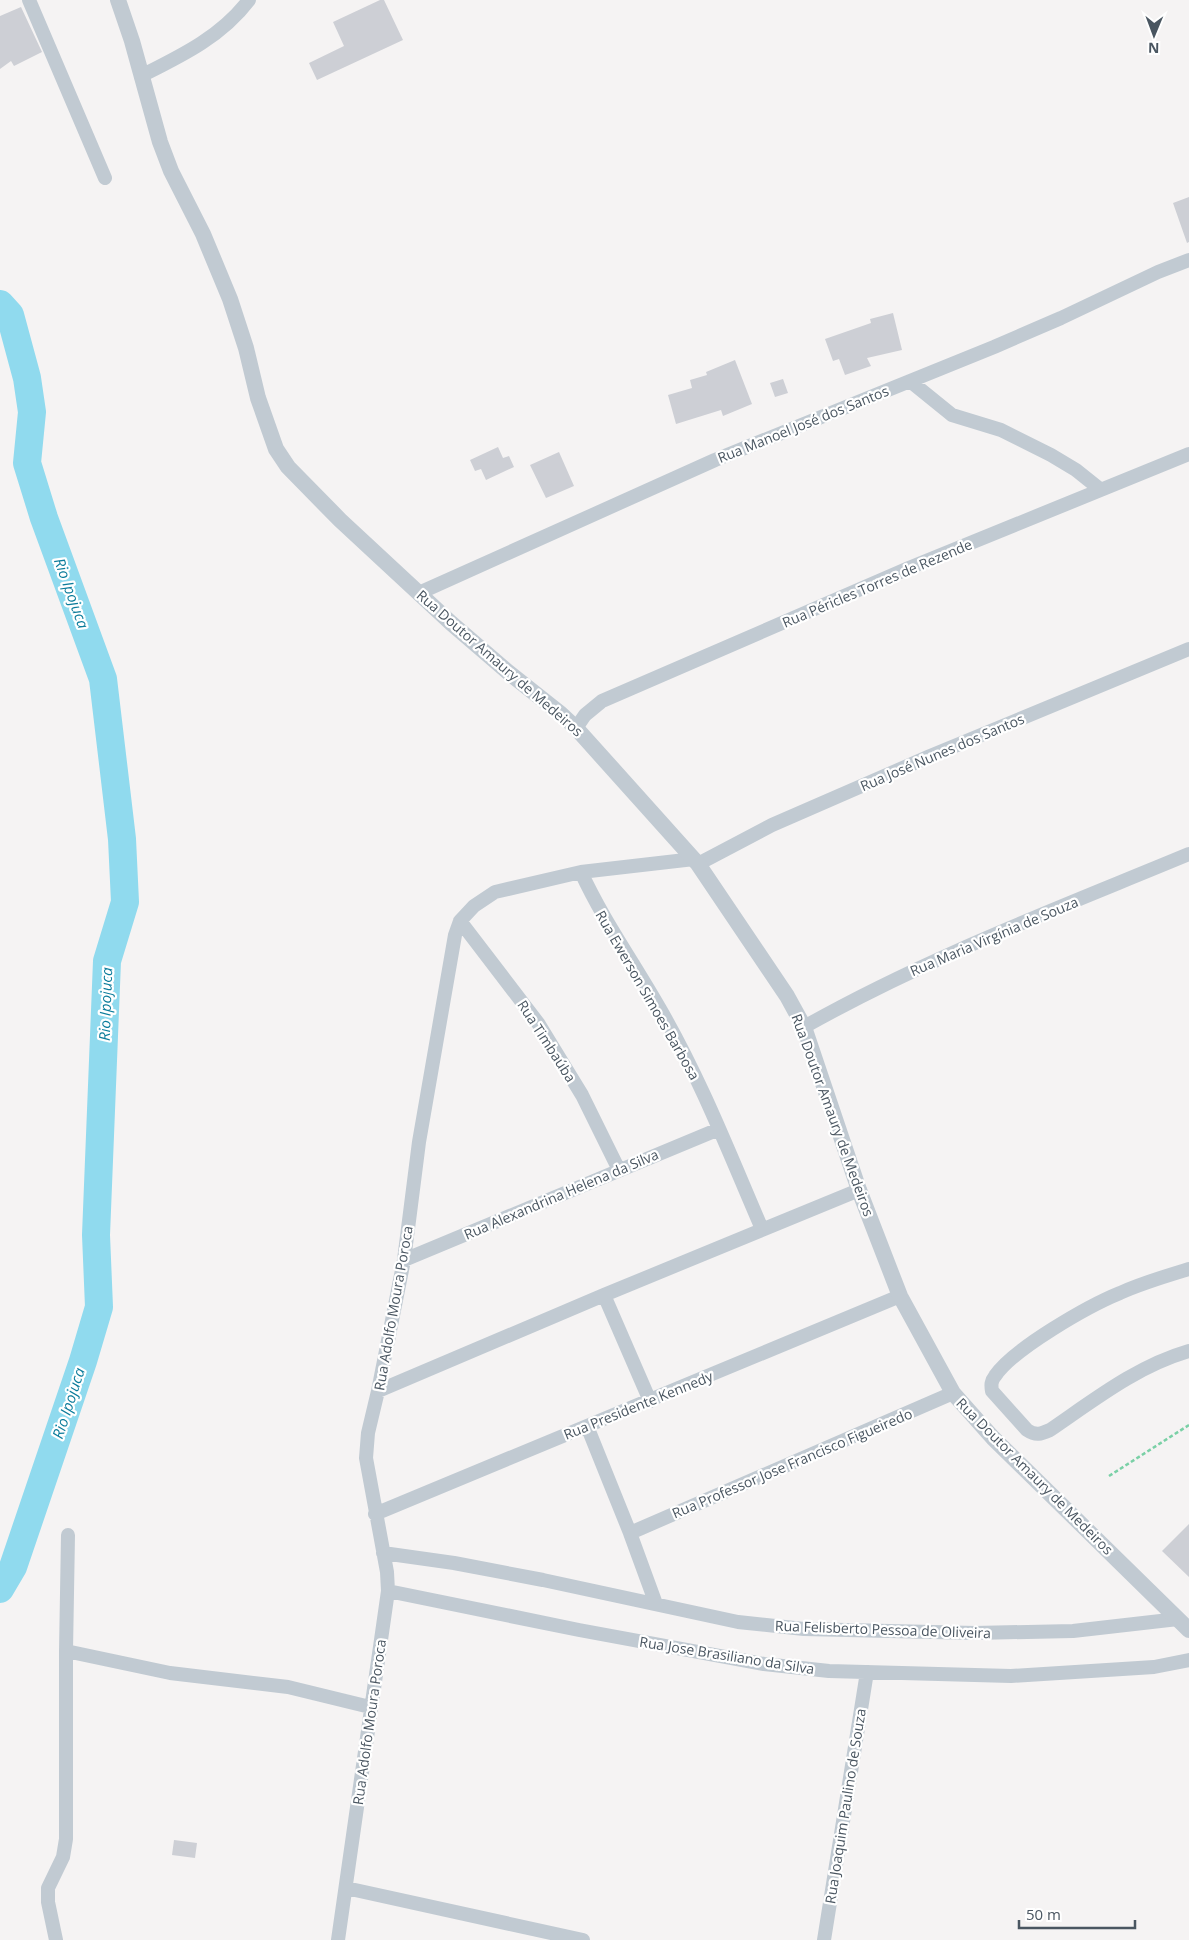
<svg xmlns="http://www.w3.org/2000/svg" width="1189" height="1940" viewBox="0 0 1189 1940" font-family="'Open Sans',sans-serif">
<style>
.lines{fill:none;stroke-linecap:round;stroke-linejoin:round}
.river{stroke:#90daee;stroke-width:28}
.building{fill:#cdcfd5}
.path{stroke:#7ad0a6;stroke-width:2.5;stroke-dasharray:4 2.5;stroke-linecap:butt}
.minor{stroke:#c1cad2;stroke-width:14}
.tertiary{stroke:#c1cad2;stroke-width:16}
.labels{text-anchor:middle;dominant-baseline:central;stroke-width:4.5;stroke-linejoin:round;paint-order:stroke}
.street-label{font-size:14px;fill:#4a5661;stroke:#fff}
.water-label{font-size:15px;font-style:italic;fill:#0c7c9b;stroke:#fff}
</style>
<rect width="100%" height="100%" fill="#f5f3f3"/>
<g class="lines">
<path class="river" d="M0,304L10,315L27,378L32,412L27,463L44,518L103,679L122,839L125,902L107,961L96,1235L99,1307L83,1361L13,1567L0,1589"/>
</g>
<path class="building" d="M380,0H384L403,40L317,80L309,63L344,46L333,22Z
M21,7L42,52L14,66L11,61L0,69V16Z
M1189,197V242L1187,243L1173,203Z
M893,313L902,350L867,358L871,366L845,375L839,359L833,361L825,339L871,323L870,319Z
M735,360L752,404L723,416L721,410L676,424L668,395L692,388L690,380L707,375L706,372Z
M783,379L788,393L775,397L770,383Z
M498,447L503,458L509,456L514,467L486,480L481,469L475,471L470,460Z
M559,452L574,486L546,498L530,465Z
M1189,1524V1577L1162,1551Z
M174,1840L197,1843L195,1858L172,1855Z"/>
<g class="lines">
<path class="path" d="M1109,1476L1189,1425"/>
<path class="minor" d="M29,0L105,178
M141,76C181,56 221,37 249,0
M910,381L952,415L1001,430L1051,455L1076,470L1101,490
M419,593L715,460L994,347L1061,318L1158,272L1189,260
M576,728L585,715L602,701L909,568L1189,454
M698,864L772,825L928,757L1189,649
M581,872C603,920 634,963 660,1009C701,1080 730,1155 762,1229
M460,921L538,1023L582,1095L619,1170
M804,1027C926,958 1059,908 1189,854
M404,1260L719,1129
M1189,1269C1166,1276 1142,1283 1120,1293C1088,1306 1013,1349 995,1376C991,1381 991,1385 992,1391L1027,1430C1036,1436 1041,1434 1050,1430C1094,1400 1137,1366 1189,1351
M604,1295L650,1401
M378,1391L604,1295L859,1190
M587,1426L630,1533L656,1604
M375,1514L900,1296
M630,1533L953,1393
M383,1553L454,1563L543,1580L738,1622L804,1629L975,1633L1073,1631L1178,1619
M388,1591L579,1630L764,1664L829,1671L1011,1676L1154,1667L1189,1660
M66,1651L170,1673L288,1687L370,1707
M346,1888L583,1940
M56,1940L48,1902V1888L63,1857L66,1839V1651L68,1535
M338,1940L388,1591L387,1572L366,1458L368,1433L378,1391L404,1260L419,1142L455,935L460,921L474,906L495,892L581,872L694,859
M824,1940L867,1672"/>
<path class="tertiary" d="M118,0L132,41L160,142L171,171L203,234L230,299L246,348L258,398L276,449L288,467L340,520L451,623L508,672L561,714L576,728L698,864L787,996L804,1027L859,1190L900,1296L953,1393L993,1438L1189,1630"/>
</g>
<g class="labels">
<g class="street-label">
<text transform="translate(803 424) rotate(-22)">Rua Manoel José dos Santos</text>
<text transform="translate(877 583) rotate(-23)">Rua Péricles Torres de Rezende</text>
<text transform="translate(500 663) rotate(41)">Rua Doutor Amaury de Medeiros</text>
<text transform="translate(942 752) rotate(-23)">Rua José Nunes dos Santos</text>
<text transform="translate(994 936) rotate(-23)">Rua Maria Virgínia de Souza</text>
<text transform="translate(648 995) rotate(60)">Rua Ewerson Simoes Barbosa</text>
<text transform="translate(547 1041) rotate(57)">Rua Timbaúba</text>
<text transform="translate(833 1115) rotate(70)">Rua Doutor Amaury de Medeiros</text>
<text transform="translate(561 1194) rotate(-23)">Rua Alexandrina Helena da Silva</text>
<text transform="translate(393 1308) rotate(-80)">Rua Adolfo Moura Poroca</text>
<text transform="translate(638 1405) rotate(-22)">Rua Presidente Kennedy</text>
<text transform="translate(792 1463) rotate(-23)">Rua Professor Jose Francisco Figueiredo</text>
<text transform="translate(1035 1476) rotate(45)">Rua Doutor Amaury de Medeiros</text>
<text transform="translate(883 1629) rotate(2)">Rua Felisberto Pessoa de Oliveira</text>
<text transform="translate(727 1655) rotate(9)">Rua Jose Brasiliano da Silva</text>
<text transform="translate(369 1722) rotate(-82)">Rua Adolfo Moura Poroca</text>
<text transform="translate(845 1806) rotate(-81)">Rua Joaquim Paulino de Souza</text>
</g>
<g class="water-label">
<text transform="translate(72 593) rotate(70)">Rio Ipojuca</text>
<text transform="translate(105 1004) rotate(-88)">Rio Ipojuca</text>
<text transform="translate(68 1403) rotate(-72)">Rio Ipojuca</text>
</g>
</g>
<g transform="translate(1154 35) rotate(181)" stroke="#ffffff" stroke-width="4" paint-order="stroke">
<path d="M0-4L9 19L0 12L-9 19Z" fill="#4a5661"/>
<text y="-8" font-size="14" font-weight="bold" text-anchor="middle" fill="#4a5661">N</text>
</g>
<path d="M1019 1920v8h116v-8" fill="none" stroke="#4a5661" stroke-width="2.5"/>
<text x="1026" y="1920" font-size="15" fill="#4a5661" stroke="#ffffff" stroke-width="4" paint-order="stroke">50 m</text>
</svg>
